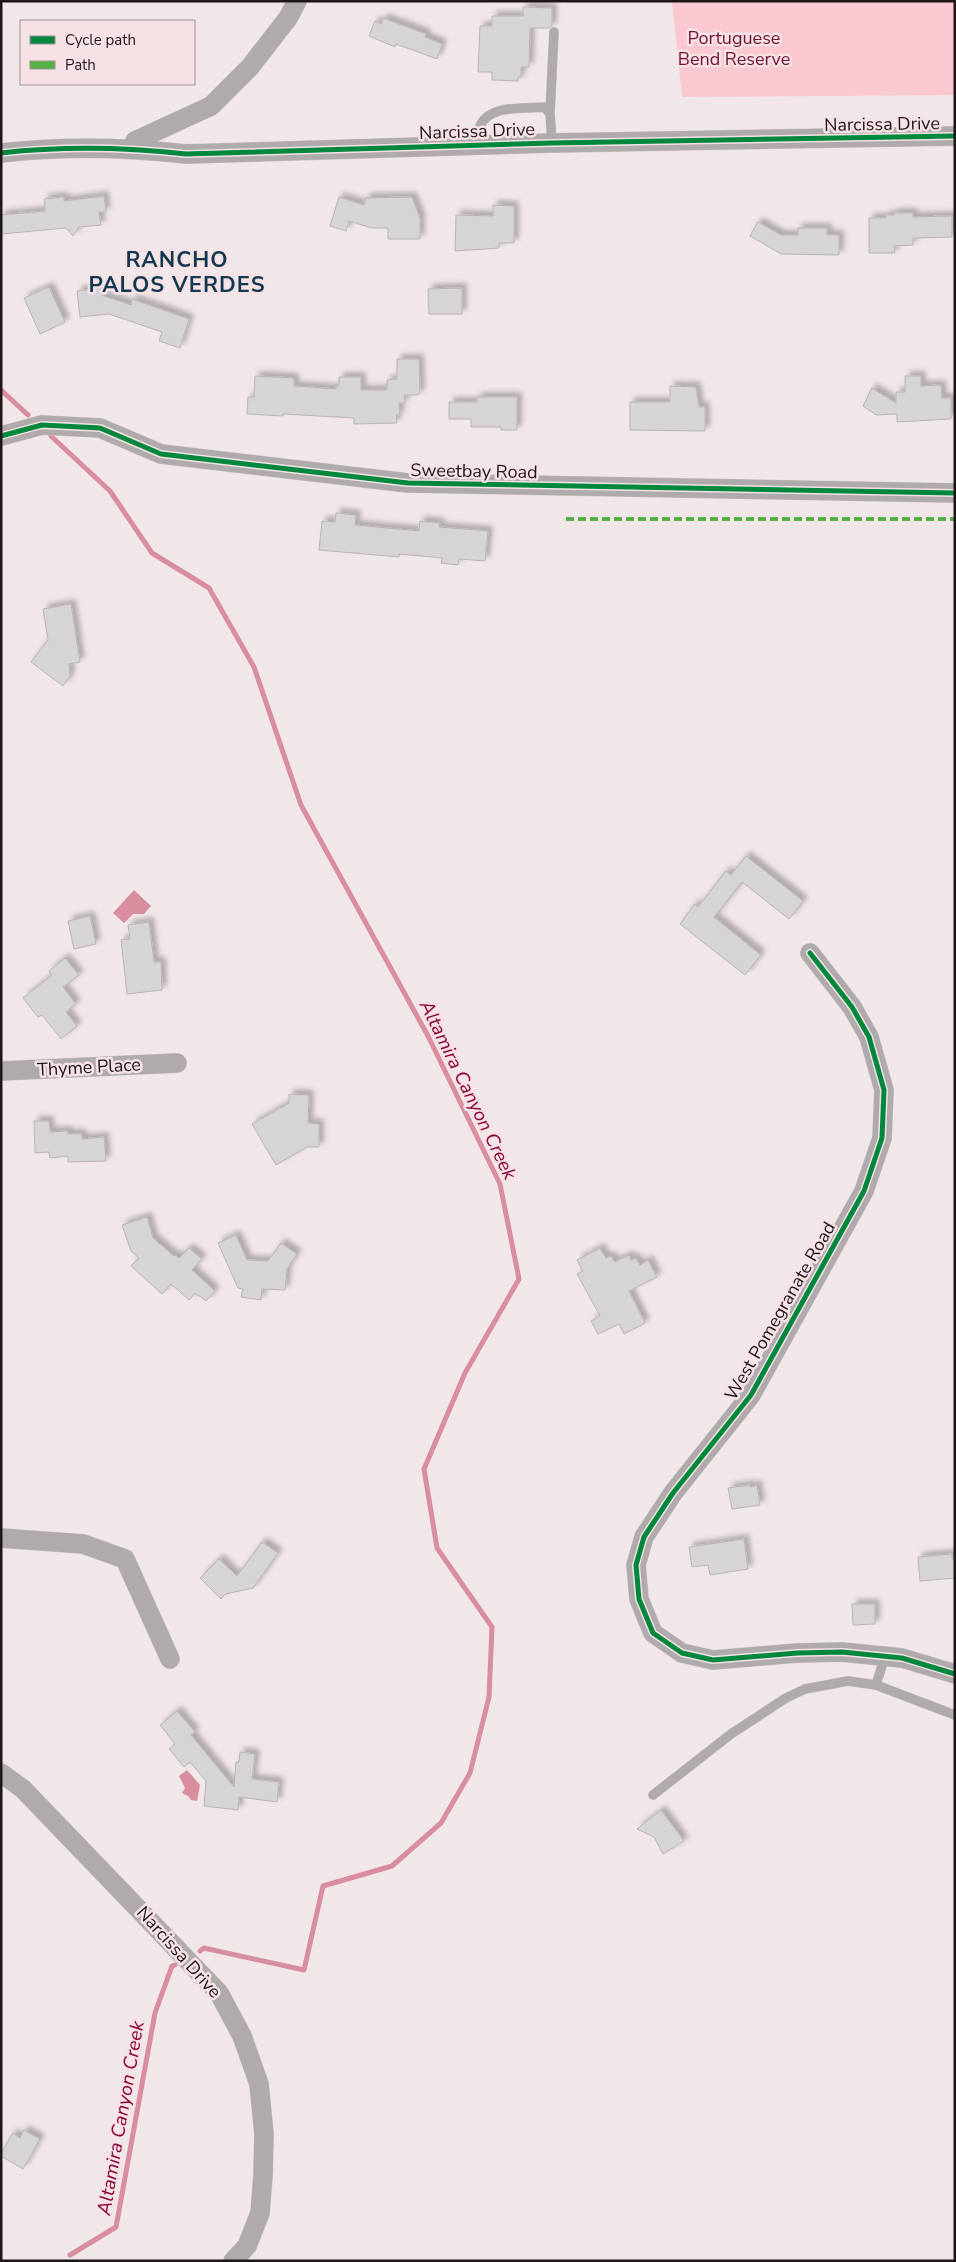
<svg xmlns="http://www.w3.org/2000/svg" width="956" height="2262" viewBox="0 0 956 2262" font-family="'Nunito Sans',sans-serif">
<style>
.green{fill:#f9c8d0}
.water{fill:#d88e9e}
.lines{fill:none;stroke-linecap:round;stroke-linejoin:round}
.stream{stroke:#d88e9e;stroke-width:5}
.building{fill:#d6d4d7;stroke:#b6b4b6;filter:url(#shadow)}
.service-casing{stroke:#cbc2c3;stroke-width:10}
.minor-casing{stroke:#cbc2c3;stroke-width:20}
.service{stroke:#afaaab;stroke-width:9}
.minor{stroke:#afaaab;stroke-width:19}
.quiet{stroke:#55b145;stroke-width:4;stroke-dasharray:8 4;stroke-linecap:butt}
.cycleway-casing{stroke:#f6e2e5;stroke-width:8}
.cycleway{stroke:#00873e;stroke-width:5}
.labels{text-anchor:middle;dominant-baseline:central;stroke-width:5;stroke-linejoin:round;paint-order:stroke}
.park-label{font-size:18px;fill:#701231;stroke:#f6e2e5}
.street-label{font-size:18px;fill:#1e1718;stroke:#f6e2e5}
.water-label{font-size:19px;font-style:italic;fill:#870138;stroke:#f6e2e5}
.district-label{font-size:22px;font-weight:bold;letter-spacing:1px;fill:#123850;stroke:#f6e2e5}
</style>
<defs>
<filter id="shadow"><feDropShadow dx="4.5" dy="-4.5" stdDeviation="2.5" flood-color="#0004"/></filter>
</defs>
<rect width="100%" height="100%" fill="#f2e7e8"/>
<path class="green" d="M672,1H955V95L682,97Z"/>
<path class="water" d="M134,890L151,906L144,914H133L124,923L113,913Z
M187,1770L200,1785L197,1801L191,1800L188,1796L182,1793L185,1788L179,1776Z"/>
<g class="lines">
<path class="stream" d="M1,390L28,415
M51,436L110,491L152,553L209,588L254,667L301,805L428,1036L500,1184L519,1279L465,1373L424,1469L437,1548L492,1627L489,1697L470,1773L441,1823L392,1866L323,1886L304,1970L204,1948L200,1951
M70,2255L116,2227L155,2013L172,1966L175,1965"/>
</g>
<path class="building" d="M523,7L552,8V26L549,28H530L529,67H521V77H518V81L492,80V72H478L480,26H492V16H523Z
M383,18L426,34L425,37L442,44L437,59L396,44L395,47L369,36L375,21L381,24Z
M104,196L106,212H99L101,225L79,227L73,236L66,228L1,234V215L45,211L44,199L64,197V201Z
M339,197L364,205L366,198L412,197L420,218V239H388V228H372L349,221L346,231L330,226Z
M493,205L514,206V243H499V248L455,251L456,215L493,216Z
M894,213H913V217L952,216V237L913,238V245L894,246L895,253H869V218H886V215H894Z
M758,222L781,235H798V228H827V235H839V255L781,254L750,236Z
M49,287L65,322L40,334L24,298Z
M101,288V295L131,305L132,299L189,319L180,348L159,341L162,332L109,314L80,317L77,291Z
M462,288V314H429L428,289Z
M397,359H419L420,392L418,395H404L405,403H399L400,415H396L397,423L354,424V418L283,414V416L247,414L248,397H254L255,376L294,378V386L336,389V386H339V377H361V390H387V380L397,379Z
M905,376H921V386L941,385L942,398H951V419L897,422V414L876,415L863,406L872,388L896,403V392H905Z
M670,386L696,387L699,407H705V431L630,430V402H670Z
M477,397H517V430H501V427H471V419H449V402H477Z
M336,513L356,515L355,525L419,531L420,521L440,523L439,527L488,531L485,561L459,559L458,565L441,563L442,558L399,554V557L319,550L322,521L335,522Z
M71,604L80,662L69,664L70,676L63,686L31,662L48,640L43,609Z
M746,856L803,901L789,919L742,882L714,917L761,955L745,975L680,924L695,904L698,907L726,871L731,875Z
M90,916L96,944L74,949L68,921Z
M149,922L154,962H161L162,990L127,994L121,940L130,939L128,925Z
M65,958L79,975L63,987L76,1004L66,1012L77,1026L61,1039L42,1015L38,1017L23,998L52,975L49,971Z
M289,1094L309,1095L308,1123L319,1124V1147H307L276,1165L252,1124L289,1103Z
M34,1121H49L50,1132L68,1131V1134H82V1139L104,1137L106,1161L68,1162V1156L50,1158L49,1152L35,1153Z
M147,1217L153,1238L174,1256L175,1255L179,1258L189,1248L202,1259L192,1270L215,1291L206,1301L195,1293L189,1300L171,1284L162,1294L131,1266L139,1258L131,1251L122,1225Z
M236,1235L247,1260L268,1261L281,1243L297,1254L287,1269L285,1290L262,1289L261,1300L241,1297L243,1289L238,1288L218,1243Z
M600,1248L606,1258L611,1256L615,1262L629,1255L631,1260L636,1258L640,1265L648,1260L657,1277L629,1291L645,1323L624,1334L619,1324L598,1334L591,1321L600,1316L577,1274L583,1271L577,1260Z
M750,1485V1487L757,1485L760,1505L732,1509L728,1488Z
M744,1539L748,1569L710,1575L708,1565L692,1567L689,1547Z
M262,1542L278,1553L253,1588L225,1594L221,1599L200,1578L219,1559L237,1576Z
M952,1554V1559H955V1578L920,1581L918,1557Z
M852,1604H875V1624L853,1625Z
M177,1711L195,1732L191,1735L234,1787L236,1762H239L240,1752L255,1754L252,1779L279,1782L277,1802L239,1797L238,1810L204,1806L206,1781L190,1762L184,1767L169,1749L175,1744L160,1725Z
M661,1810L684,1841L663,1854L654,1837L637,1829Z
M24,2130L40,2139L23,2169L1,2156V2153L13,2133L20,2138Z"/>
<g class="lines">
<g class="service-casing">
<path id="service" d="M550,113L554,32
M474,145C476,139 477,132 480,126C490,104 524,109 544,107L550,113L552,143
M876,1685L885,1656
M653,1795L731,1734L786,1698L805,1689L848,1681L876,1685L955,1715"/>
</g>
<g class="minor-casing">
<path id="minor" d="M132,148L135,141L211,106L250,67L288,18L297,1
M1,153C64,146 123,147 186,154L552,143L955,136
M1,436L42,425L100,428L161,454L408,483L955,493
M810,953L852,1007L869,1037L884,1090L882,1138L864,1191L751,1395L673,1493L644,1537L636,1565L639,1599L653,1633L682,1653L713,1660L797,1653L842,1652L902,1658L955,1674
M1,1071L177,1063
M1,1538L83,1544L125,1559L170,1659
M1,1773L23,1789L219,1993L242,2036L259,2084L264,2134L263,2175L260,2213L247,2246L233,2261"/>
</g>
<use href="#service" class="service"/>
<use href="#minor" class="minor"/>
<path class="quiet" d="M566,519H955"/>
<g class="cycleway-casing">
<path id="cycleway" d="M1,153C64,146 123,147 186,154L552,143L955,136
M1,436L42,425L100,428L161,454L408,483L955,493
M810,953L852,1007L869,1037L884,1090L882,1138L864,1191L751,1395L673,1493L644,1537L636,1565L639,1599L653,1633L682,1653L713,1660L797,1653L842,1652L902,1658L955,1674"/>
</g>
<use href="#cycleway" class="cycleway"/>
</g>
<g class="labels">
<g class="park-label">
<text x="734" y="38">Portuguese<tspan x="734" dy="21">Bend Reserve</tspan></text>
</g>
<g class="street-label">
<text transform="translate(882 124) rotate(-1)">Narcissa Drive</text>
<text transform="translate(477 131) rotate(-2)">Narcissa Drive</text>
<text transform="translate(474 471) rotate(1)">Sweetbay Road</text>
<text transform="translate(89 1067) rotate(-3)">Thyme Place</text>
<text transform="translate(780 1311) rotate(-60)">West Pomegranate Road</text>
<text transform="translate(179 1952) rotate(48)">Narcissa Drive</text>
</g>
<g class="water-label">
<text transform="translate(468 1090) rotate(64)">Altamira Canyon Creek</text>
<text transform="translate(121 2118) rotate(-80)">Altamira Canyon Creek</text>
</g>
<g class="district-label">
<text x="177" y="260">RANCHO<tspan x="177" dy="25">PALOS VERDES</tspan></text>
</g>
</g>
<rect width="956" height="2262" fill="none" stroke="#1e1718" stroke-width="5"/>
<rect x="20" y="20" width="175" height="65" fill="#f6e2e5" stroke="#a09193"/>
<rect x="30" y="36" width="25" height="8" fill="#00873e" stroke="#a09193"/>
<text x="65" y="45" font-size="15" fill="#1e1718">Cycle path</text>
<rect x="30" y="61" width="25" height="8" fill="#55b145" stroke="#a09193"/>
<text x="65" y="70" font-size="15" fill="#1e1718">Path</text>
</svg>
